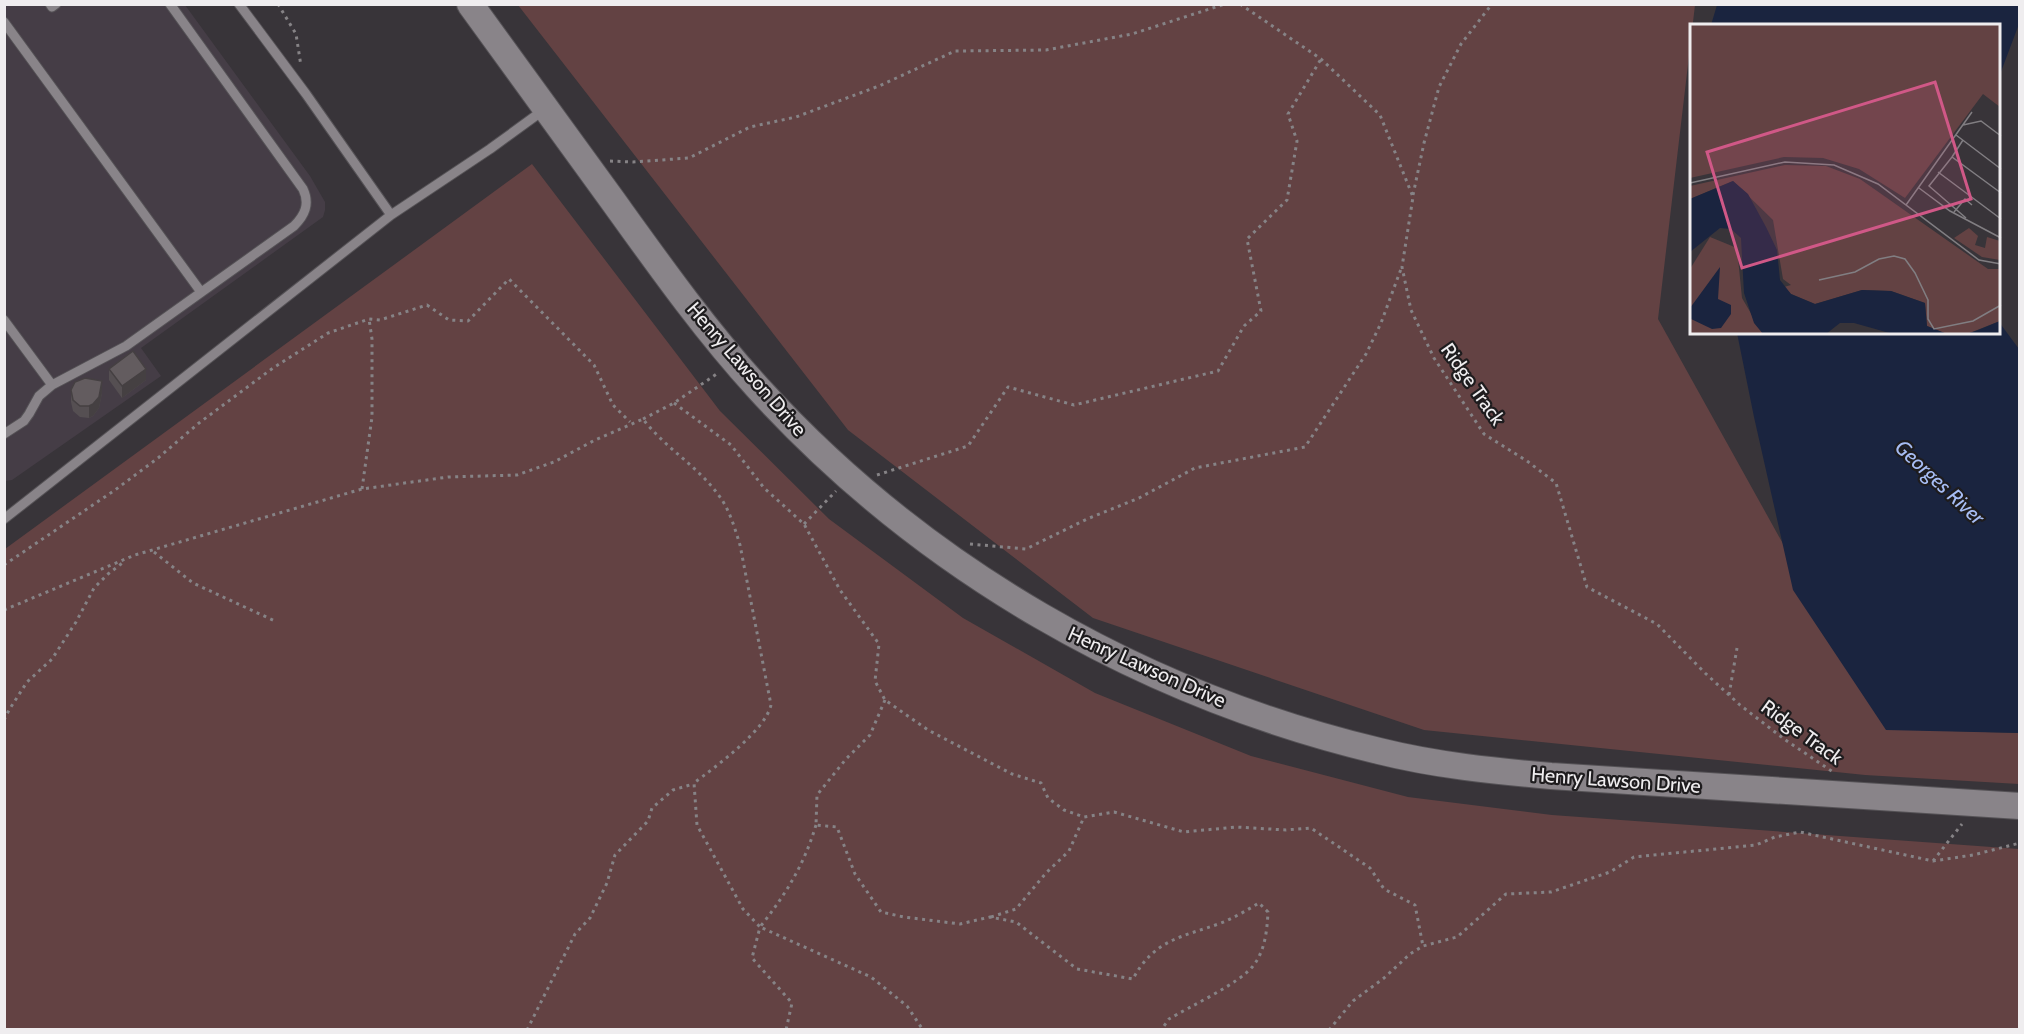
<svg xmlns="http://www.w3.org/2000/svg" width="2024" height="1034" viewBox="0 0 2024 1034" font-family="Cabin,sans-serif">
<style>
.built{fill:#453d46}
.green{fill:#634243}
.water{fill:#1a243f}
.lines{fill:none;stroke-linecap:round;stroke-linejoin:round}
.service-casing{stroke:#555256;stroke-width:11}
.secondary-casing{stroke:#555256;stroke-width:28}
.path{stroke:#868386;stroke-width:3;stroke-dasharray:3 4.5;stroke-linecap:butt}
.service{stroke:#898489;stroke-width:9}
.secondary{stroke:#898489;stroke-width:26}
.wall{fill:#554f52}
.shaded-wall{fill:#454042}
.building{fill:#635c5f;stroke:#454042;stroke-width:1.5}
.labels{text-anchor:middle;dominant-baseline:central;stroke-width:4.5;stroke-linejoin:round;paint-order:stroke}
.street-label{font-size:20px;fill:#efedef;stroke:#1e1c1e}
.water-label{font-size:21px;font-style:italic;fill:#a7bdf4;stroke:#1e1c1e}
.inset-road{fill:none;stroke:#817e82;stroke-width:1.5}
.view{fill:#d05887;fill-opacity:0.15;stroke:#d05887;stroke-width:3}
.inset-edge{fill:none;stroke:#efedef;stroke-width:3}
</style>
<rect width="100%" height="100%" fill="#383439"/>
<path class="built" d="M4,5H185L310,176L325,202V210L323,217L141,348L161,376L12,480L5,481Z"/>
<path class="green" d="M518,5H1695L1658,319L1886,729L2019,733V784L1865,775L1424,730L1093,618L848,430Z
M532,164L720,411L829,519L963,618L1095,693L1251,756L1408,797L1552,815L2019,849V1029H5V549Z"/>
<path class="water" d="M1717,5H2019V24L1999,77L1998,26L1711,25Z
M1999,322L2019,349V733L1886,730L1793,590L1754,417L1737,333H1998Z"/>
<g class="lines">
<g class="service-casing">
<path id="service" d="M50,4L52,7L56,4
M239,4L306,94L391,215
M4,22L201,292
M4,320L52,385L126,346L294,226C305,215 310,204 303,189L170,4
M4,434L24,421L29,414L39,396L52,385
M4,519L391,215L490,149L545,109"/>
</g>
<g class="secondary-casing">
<path id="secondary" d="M470,4C518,70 566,136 613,201C659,265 705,330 758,388C923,569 1141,694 1379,751C1435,765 1493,771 1551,776L2020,806"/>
</g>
<path class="path" d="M278,4L296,34L301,66
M1240,4L1321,59L1380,115L1413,197L1402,267L1411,310L1434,358L1484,434L1527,461L1556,483L1587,587L1657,624L1705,673L1740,705L1784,739L1833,772
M610,161L633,162L689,158L750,127L796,117L879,86L955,51L1046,50L1132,34L1225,4
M1413,195L1424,143L1439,87L1461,44L1492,4
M674,403L731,445L764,488L804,524L840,590L879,644L875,681L885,700L928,730L1012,774L1041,783L1048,798L1064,810L1084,817L1114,812L1184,832L1236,827L1286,830L1311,828L1370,868L1384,889L1415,905L1423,946
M643,419L674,403L718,373
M877,475L968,446L1008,387L1074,405L1218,371L1244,326L1261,311L1247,239L1287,200L1297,141L1288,114L1321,59
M362,489L372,417V339L369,319
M804,524L836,491
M970,544L1026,549L1087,519L1139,498L1195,468L1305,447L1366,354L1381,323L1401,269
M154,552L193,583L277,622
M4,565L115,490L158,458L199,423L273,368L328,333L369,319L380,320L427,305L449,320L468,321L509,279L594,365L613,405L630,422
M4,610L135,555L362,489L448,477L517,475L554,462L595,440L643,419C665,448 699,467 720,497C730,511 735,529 740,545L771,705C765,731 715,767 694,783L697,825L743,909L760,927L752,958L792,1003L786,1030
M1729,695L1737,648
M885,700L870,735L846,759L817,795L816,825L837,827L855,874L881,912L904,917L960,924L990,917L1016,922L1077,969L1133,979C1154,939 1183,937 1221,923C1234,918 1247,910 1259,903L1268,912C1267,931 1265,951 1253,966C1240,983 1189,1007 1169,1019L1161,1030
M4,720L9,710L27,682L52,659L76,622L94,588L108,574L125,561
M816,825C804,865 786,894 760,927L871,977L907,1006L923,1030
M1933,861L1962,824
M991,917L1016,909L1046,873L1069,851L1084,817
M527,1030L575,934L590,918L607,883L615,855L648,821L652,808L673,790L693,784
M1329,1030L1353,1001L1384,978L1410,954L1423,946L1457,937L1506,894L1551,892L1610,872L1634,857L1756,845L1775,837L1800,832L1933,861L1973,855L2020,843"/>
<use href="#service" class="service"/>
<use href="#secondary" class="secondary"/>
</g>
<path class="wall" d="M109,369L146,380L122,398L109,380Z
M71,390L102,393L99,408L93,416L89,418L80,417L73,411L71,402Z"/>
<path class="shaded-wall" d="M146,369V380L122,398V386Z
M102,381V393L99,408L93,416L89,418V406Z"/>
<path class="building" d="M133,351L146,369L122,386L109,369Z
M85,378L102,381L99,397L93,404L89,406H80L73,400L71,390L75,382Z"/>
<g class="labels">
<g class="street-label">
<text transform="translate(747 369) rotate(49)">Henry Lawson Drive</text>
<text transform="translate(1473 384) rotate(55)">Ridge Track</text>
<text transform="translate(1147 667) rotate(24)">Henry Lawson Drive</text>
<text transform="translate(1802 732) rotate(36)">Ridge Track</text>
<text transform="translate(1616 780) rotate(4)">Henry Lawson Drive</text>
</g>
<g class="water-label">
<text transform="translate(1940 482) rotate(43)">Georges River</text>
</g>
</g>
<g transform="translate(1690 24)">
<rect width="310" height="310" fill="#383439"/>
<path d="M0,1H310V83L293,70L215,174L169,145L133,134L94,133L0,154ZM95,141L136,142L170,155L298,245H310V297L277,310H257L237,302L235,279L201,267L172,266L125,280L101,270L94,263L101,261L93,255L83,196L43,157L0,175V162ZM279,204L288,212L285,221L295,224L297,213L310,217V236L292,233L264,214ZM20,213L47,224L52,274L73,310H0V245Z" fill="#634243"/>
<path d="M43,157L58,170L76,203L87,226L90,256L101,270L125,280L172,266L201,267L235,279L237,302L257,310H203L164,299H150L136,310H73L64,299L54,269L51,214L41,205L30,204L0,228V175ZM30,243L28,275L41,281V290L31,304L22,305L1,295L0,284ZM310,297V310H277L288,306Z" fill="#1a243f"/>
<path class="inset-road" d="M273,101L291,97L311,112M266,111L311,145M262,133L273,116M248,148L311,195M0,159L95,138L144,141L188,160L289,236L311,240M229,164L260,187L311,214M216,181L282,88M264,188L275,175L282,181M276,194L239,162L262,133L311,169M129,256L165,248L189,235L204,232L215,235L225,249L238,276V295L244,305L283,297L311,281"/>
<path class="view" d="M245,58L281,175L52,244L17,128Z"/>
<rect width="310" height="310" class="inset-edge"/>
</g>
<rect width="2024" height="1034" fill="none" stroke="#efedef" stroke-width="12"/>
</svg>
